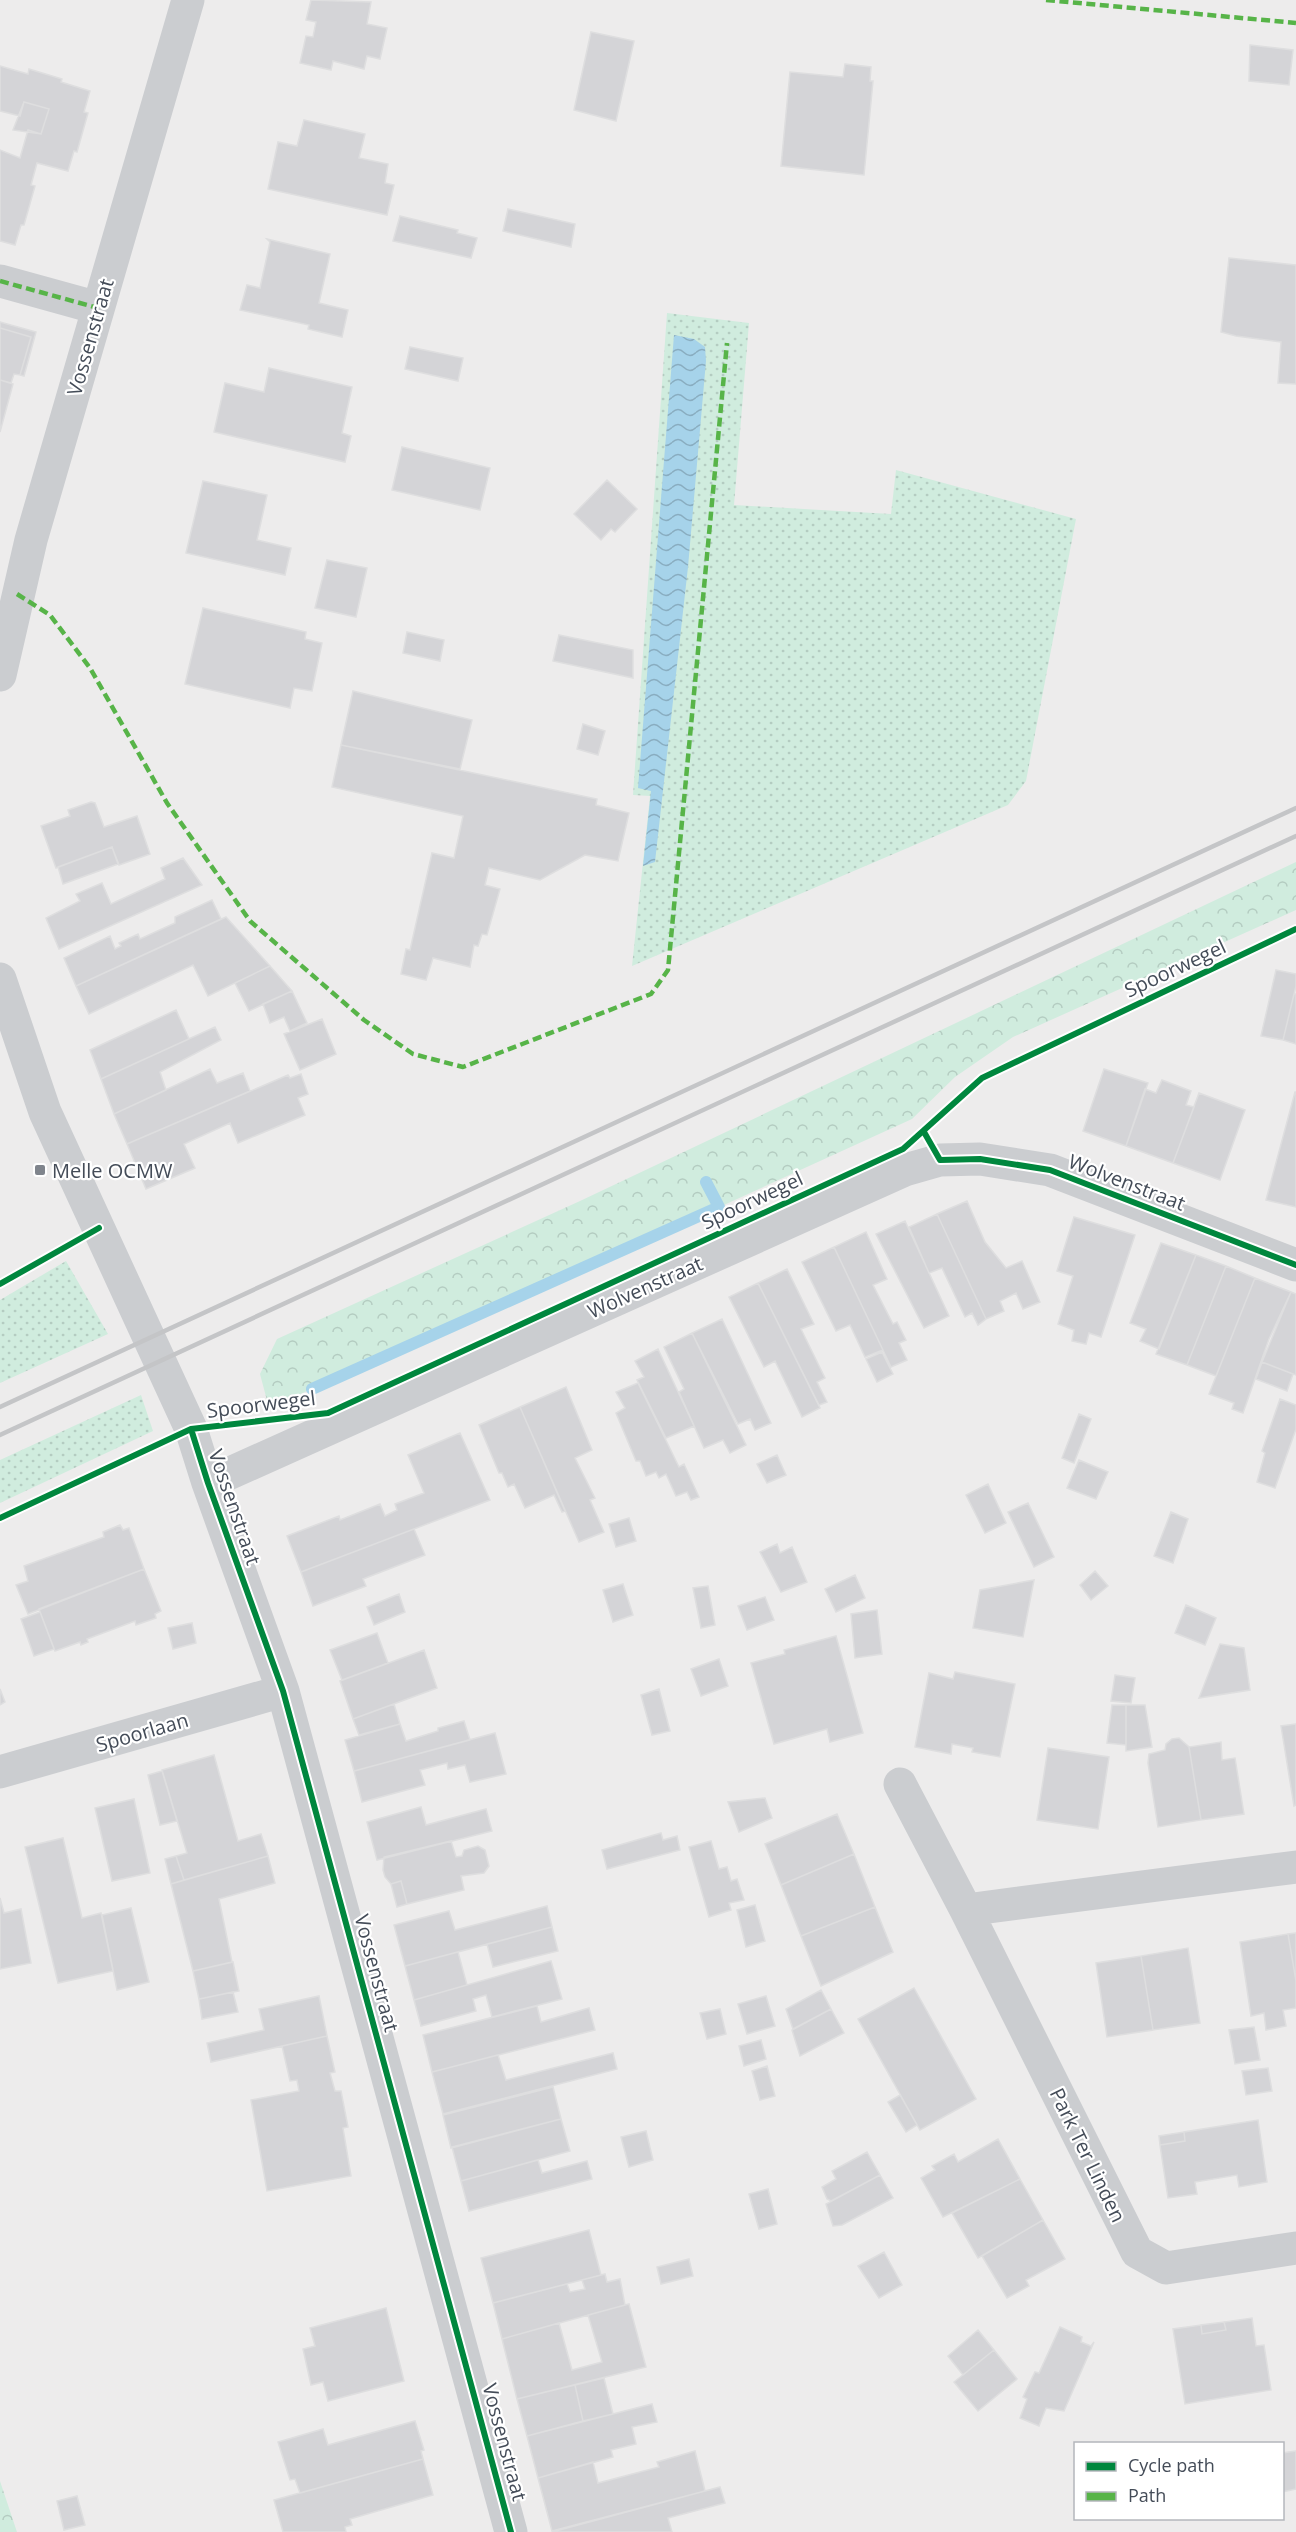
<svg xmlns="http://www.w3.org/2000/svg" width="1296" height="2532" viewBox="0 0 1296 2532" font-family="'Open Sans',sans-serif">
<style>
.green{fill:url(#green-dots)}
.forest{fill:url(#forest-crowns)}
.water{fill:url(#water-waves)}
.lines{fill:none;stroke-linecap:round;stroke-linejoin:round}
.stream{stroke:#a6d3ea;stroke-width:12}
.building{fill:#d4d4d7;stroke:#dededf;stroke-width:1.5}
.minor{stroke:#cbcdd0;stroke-width:33}
.rail{stroke:#c4c5c7;stroke-width:4.5}
.quiet{stroke:#57b448;stroke-width:4.5;stroke-dasharray:9 4.5;stroke-linecap:butt}
.cycleway-casing{stroke:#fff;stroke-width:10}
.cycleway{stroke:#00873e;stroke-width:6}
.poi-dot{fill:#7f848c;stroke:#fff;stroke-width:2}
.labels{text-anchor:middle;dominant-baseline:central;stroke-width:4.5;stroke-linejoin:round;paint-order:stroke}
.street-label{font-size:20px;fill:#444c58;stroke:#fff}
.poi-label{font-size:20px;fill:#444c58;stroke:#fff;text-anchor:start}
</style>
<defs>
<pattern id="green-dots" width="8" height="8" patternUnits="userSpaceOnUse" patternTransform="scale(1.5)"><rect width="8" height="8" fill="#d0ecde"/><path d="M2 2h.1M6 6h.1" fill="none" stroke="#b4ccc1" stroke-width="1.8" stroke-linecap="round"/></pattern>
<pattern id="forest-crowns" width="20" height="18" patternUnits="userSpaceOnUse" patternTransform="scale(1.5)"><rect width="20" height="18" fill="#d0ecde"/><path d="M2 6a3 3 0 1 1 6 0M12 15a3 3 0 1 1 6 0" fill="none" stroke="#b4ccc1"/></pattern>
<pattern id="water-waves" width="16" height="10" patternUnits="userSpaceOnUse" patternTransform="scale(1.5)"><rect width="16" height="10" fill="#a6d3ea"/><path d="M0 5q4-4 8 0t8 0" fill="none" stroke="#89adc0"/></pattern>
</defs>
<rect width="100%" height="100%" fill="#edecec"/>
<path class="green" d="M667,313L749,323L734,505L891,514L896,470L1076,519L1026,781L1008,805L632,966L650,796L633,795Z
M66,1261L108,1334L0,1383V1300Z
M141,1395L153,1431L0,1503V1460Z"/>
<path class="forest" d="M1296,862V910L1013,1037L955,1077L912,1119L702,1215L269,1408L260,1374L277,1339L580,1201Z
M0,2481L17,2532H0Z"/>
<path class="water" d="M674,335L694,339L705,347L706,361L688,567L655,862L643,866L651,791L638,788Z"/>
<g class="lines">
<path class="stream" d="M312,1389L719,1207L706,1182"/>
</g>
<path class="building" d="M311,0L371,2L367,24L387,28L380,59L367,56L364,69L333,61L331,70L300,63L306,36L313,37L316,22L306,20Z
M591,32L634,41L616,121L574,110Z
M1250,45L1293,50L1289,85L1249,81Z
M845,64L871,67L870,81H873L864,175L781,166L790,72L843,77Z
M0,66L28,74L29,69L62,79L61,82L90,91L84,112L88,113L77,152L74,151L68,171L37,163L31,185L35,186L24,225H21L15,245L0,241V150L20,158L28,130L41,134L49,109L24,102L20,116L0,111Z
M24,102L49,109L41,134L13,130Z
M304,120L365,134L359,158L388,164L385,183L394,185L387,215L268,189L278,142L297,146Z
M508,209L575,224L571,247L503,231Z
M400,216L458,230L457,233L477,238L471,258L393,241Z
M267,239L330,254L319,303L348,310L342,337L308,329L309,325L240,310L247,285L260,288L270,242Z
M1229,258L1296,265V384L1278,383L1281,342L1236,336L1221,332Z
M0,322L36,332L24,376L20,375L31,337L0,328Z
M0,328L31,337L20,375L14,374L11,383L0,380Z
M410,347L463,358L458,381L405,369Z
M269,368L352,387L342,433L351,436L345,462L214,432L225,383L264,392Z
M0,380L13,384L0,432Z
M402,447L490,468L480,510L392,490Z
M607,480L637,509L615,532L611,529L601,540L574,514Z
M203,481L267,495L257,540L291,548L285,575L186,553Z
M327,560L367,568L356,617L315,608Z
M203,608L306,632L305,639L322,643L312,691L294,688L290,708L185,684Z
M407,632L444,640L440,661L403,653Z
M559,635L633,650V678L553,661Z
M353,691L472,720L460,769L341,745Z
M583,724L605,731L598,755L577,749Z
M341,745L597,799L596,805L629,813L618,861L585,855L540,880L489,868L485,885L500,889L487,935L482,934L478,946L474,945L470,967L433,958L426,980L401,974L406,949L410,950L432,853L454,858L463,816L332,787Z
M91,802L95,803L104,827L137,816L150,854L119,865L112,847L56,868L41,826L70,816L68,810Z
M112,847L118,864L63,884L58,867Z
M183,858L202,885L59,949L46,918L80,901L76,894L102,883L111,904L165,879L161,868Z
M212,900L221,919L76,986L64,958L110,936L115,949L121,946L119,943L138,934L140,939L175,923V917Z
M226,917L270,966L208,996L193,965L89,1014L76,986Z
M270,966L292,991L249,1011L235,983Z
M1276,970L1296,974V986L1283,1040L1261,1036Z
M292,991L307,1023L290,1031L284,1017L270,1023L263,1004Z
M1294,994H1296V1044L1283,1040Z
M176,1010L189,1039L101,1079L90,1050Z
M322,1019L336,1054L300,1070L284,1034Z
M215,1027L221,1040L160,1072L166,1090L114,1114L101,1079Z
M210,1069L217,1083L243,1073L250,1091L127,1144L114,1114Z
M1104,1069L1148,1083L1126,1146L1083,1131Z
M301,1074L308,1094L298,1098L305,1115L238,1143L230,1123L184,1144L195,1168L146,1189L127,1144L288,1075L290,1078Z
M1162,1080L1191,1091L1186,1105L1194,1107L1173,1163L1126,1146L1145,1089L1156,1093Z
M1295,1092H1296V1207L1266,1200Z
M1199,1093L1245,1110L1220,1180L1173,1163Z
M967,1201L985,1242L1006,1268L1022,1261L1040,1302L1023,1309L1016,1293L1000,1301L1004,1311L986,1319L937,1214Z
M937,1214L986,1319L978,1325L972,1313L965,1317L942,1268L929,1273L909,1227Z
M1074,1217L1135,1235L1101,1337L1089,1333L1086,1344L1072,1341L1074,1330L1058,1324L1073,1276L1057,1271Z
M905,1221L949,1316L924,1328L876,1234Z
M866,1232L887,1279L873,1285L893,1324L897,1322L906,1340L899,1343L907,1360L891,1367L834,1247Z
M1161,1243L1196,1255L1159,1349L1140,1341L1146,1329L1130,1323Z
M834,1247L883,1350L865,1357L850,1325L836,1331L802,1262Z
M1196,1255L1226,1266L1187,1365L1156,1354Z
M1226,1266L1255,1278L1216,1376L1187,1365Z
M787,1269L814,1324L801,1329L825,1378L817,1382L827,1402L819,1405L758,1283Z
M1255,1278L1291,1292L1269,1339L1243,1413L1232,1409L1234,1403L1209,1394Z
M758,1283L820,1408L802,1417L775,1361L764,1367L729,1297Z
M1291,1292L1296,1294V1375L1262,1362Z
M722,1319L771,1423L755,1430L750,1419L738,1424L692,1333Z
M692,1333L746,1445L730,1453L723,1440L704,1448L679,1392L684,1389L664,1347Z
M658,1349L694,1426L666,1438L637,1380L644,1377L635,1361Z
M882,1352L893,1374L877,1382L866,1359Z
M1262,1362L1293,1374L1287,1391L1256,1379Z
M638,1383L679,1467L684,1464L699,1497L691,1500L687,1492L676,1496L666,1474L659,1478L656,1472L646,1476L640,1461H636L616,1413L625,1408L616,1392Z
M566,1387L592,1450L575,1458L595,1498L590,1500L604,1532L579,1542L520,1407Z
M1280,1399L1296,1405V1429L1275,1488L1257,1482L1265,1453L1262,1451Z
M520,1407L565,1511L562,1512L554,1495L525,1508L514,1484L508,1487L502,1473H499L479,1425Z
M1079,1414L1091,1419L1074,1463L1062,1458Z
M460,1433L490,1500L301,1572L287,1536L339,1516L340,1520L380,1504L385,1516L397,1510L395,1504L424,1493L408,1455Z
M777,1455L786,1475L767,1483L757,1464Z
M1079,1460L1108,1472L1096,1499L1067,1488Z
M988,1484L1006,1523L985,1533L966,1495Z
M1028,1503L1054,1557L1034,1567L1008,1512Z
M1171,1512L1188,1519L1173,1563L1154,1556Z
M629,1518L636,1541L616,1547L609,1524Z
M120,1525L123,1530L129,1528L144,1569L28,1614L16,1585L28,1581L24,1566L104,1537L103,1532Z
M414,1529L425,1555L363,1579L366,1586L313,1606L301,1572Z
M777,1544L780,1553L792,1547L807,1582L781,1592L760,1552Z
M144,1569L161,1611L155,1614L156,1618L136,1625L135,1621L87,1639L88,1642L81,1645L80,1642L55,1651L39,1609Z
M1095,1571L1108,1586L1091,1600L1080,1585Z
M855,1575L865,1598L836,1612L825,1589Z
M1034,1580L1023,1637L973,1628L980,1590Z
M623,1584L633,1615L613,1622L603,1590Z
M708,1586L715,1625L701,1628L693,1588Z
M399,1594L405,1612L374,1625L367,1607Z
M765,1597L774,1620L747,1630L738,1606Z
M1186,1605L1216,1618L1205,1645L1175,1633Z
M877,1610L882,1654L855,1658L851,1614Z
M40,1612L54,1649L34,1656L21,1619Z
M192,1623L196,1643L173,1649L168,1628Z
M377,1633L388,1663L342,1680L330,1650Z
M836,1636L863,1733L830,1742L827,1729L774,1744L751,1663L785,1654L784,1650Z
M1220,1644L1244,1648L1250,1690L1199,1698Z
M424,1650L437,1688L353,1719L340,1681Z
M719,1659L728,1686L701,1696L691,1669Z
M955,1672L1015,1684L1000,1757L972,1752L973,1748L952,1744L951,1754L915,1747L929,1673L953,1679Z
M1115,1675L1135,1678L1131,1703L1111,1701Z
M0,1689L5,1702L0,1705Z
M659,1689L670,1731L652,1735L641,1695Z
M394,1704L400,1724L359,1735L353,1719Z
M1112,1705H1126V1745L1107,1743Z
M1126,1705H1145L1152,1747L1126,1751Z
M464,1721L470,1740L354,1771L345,1740L400,1724L406,1741L438,1731V1728Z
M1296,1724V1805L1294,1806L1281,1726Z
M495,1733L506,1774L470,1782L465,1765L448,1769L447,1763L420,1770L425,1785L362,1802L354,1771Z
M1179,1738L1189,1747L1201,1820L1158,1827L1148,1763L1149,1754L1165,1750L1166,1744L1172,1739Z
M1221,1742L1222,1760L1235,1758L1244,1814L1201,1820L1189,1747Z
M1048,1748L1109,1757L1098,1829L1037,1820Z
M214,1755L238,1841L261,1834L268,1856L184,1880L176,1856L187,1853L162,1770Z
M162,1771L177,1821L160,1825L148,1775Z
M765,1798L772,1818L739,1832L728,1802Z
M134,1799L150,1873L112,1881L95,1808Z
M421,1807L426,1825L486,1809L492,1831L377,1860L367,1822Z
M837,1814L854,1854L781,1885L765,1844Z
M661,1833L663,1840L677,1836L680,1850L607,1869L602,1850Z
M63,1838L82,1918L101,1913L113,1971L58,1983L25,1847Z
M451,1841L456,1857L462,1856L464,1850L478,1846L485,1850L489,1866L484,1873L461,1876L464,1890L407,1904L401,1881L391,1884L385,1877L383,1870L384,1857Z
M711,1841L719,1869L727,1867L731,1881L737,1879L744,1900L729,1903L731,1910L709,1917L689,1847Z
M854,1854L875,1907L801,1936L781,1885Z
M176,1856L184,1880L171,1884L165,1859Z
M268,1856L275,1883L219,1899L232,1962L193,1971L171,1884Z
M401,1881L407,1904L397,1907L391,1884Z
M0,1898L4,1913L21,1909L31,1963L0,1969Z
M755,1905L765,1941L746,1947L737,1910Z
M547,1906L552,1927L405,1966L394,1925L449,1911L455,1930Z
M875,1907L893,1952L821,1986L801,1936Z
M131,1908L149,1982L117,1990L102,1915Z
M552,1927L558,1951L493,1967L487,1944Z
M1296,1933V1981L1288,1934Z
M1288,1934L1296,1981V2008L1283,2010L1286,2026L1266,2030L1264,2013L1251,2016L1240,1942Z
M1188,1948L1200,2023L1153,2030L1141,1956Z
M458,1952L467,1985L414,2000L405,1966Z
M1141,1956L1153,2030L1107,2037L1096,1963Z
M551,1961L562,1999L492,2017L486,1995L473,1999L476,2011L421,2026L414,2000Z
M233,1962L239,1991L199,1999L193,1971Z
M914,1988L976,2099L920,2130L858,2019Z
M821,1990L831,2009L793,2029L786,2009Z
M233,1992L238,2012L202,2019L199,1999Z
M319,1996L327,2036L211,2062L207,2043L264,2030L259,2009Z
M766,1996L775,2026L747,2034L738,2004Z
M537,2006L541,2022L589,2008L595,2030L432,2072L423,2035Z
M720,2009L726,2034L707,2039L700,2013Z
M831,2009L844,2033L800,2056L792,2030Z
M1254,2027L1260,2060L1235,2064L1229,2030Z
M327,2036L335,2072L330,2073L335,2091H341L348,2127L343,2128L351,2176L267,2191L251,2100L299,2091L297,2080L290,2081L282,2046Z
M761,2040L766,2059L744,2066L739,2046Z
M613,2053L617,2069L443,2114L432,2072L498,2055L506,2080Z
M767,2066L775,2096L760,2100L752,2071Z
M1268,2068L1272,2091L1246,2095L1242,2071Z
M553,2087L561,2119L451,2148L443,2115Z
M900,2095L917,2125L906,2132L888,2102Z
M561,2119L570,2151L461,2181L452,2147Z
M1258,2120L1267,2182L1239,2187L1237,2175L1195,2182L1197,2194L1168,2198L1160,2145L1185,2141L1184,2132Z
M646,2131L653,2160L629,2167L621,2137Z
M1184,2132L1185,2141L1160,2145L1159,2136Z
M998,2139L1020,2179L943,2217L921,2178L935,2170L932,2166L954,2154L958,2162Z
M867,2152L880,2175L831,2201L827,2199L822,2187L836,2179L832,2171Z
M538,2160L542,2173L587,2161L592,2179L469,2211L461,2181Z
M880,2175L893,2198L842,2225L833,2226L826,2204Z
M1020,2179L1043,2220L978,2258L952,2213Z
M768,2189L777,2224L759,2229L749,2194Z
M1043,2220L1065,2259L1026,2280L1029,2286L1007,2298L982,2256Z
M589,2230L601,2275L493,2303L481,2258Z
M884,2252L902,2285L879,2298L858,2266Z
M689,2259L693,2276L661,2284L657,2267Z
M605,2274L607,2282L620,2279L625,2305L502,2339L493,2303L567,2284L570,2292L585,2289L582,2280Z
M629,2304L646,2367L517,2399L502,2339L559,2323L572,2370L602,2362L588,2315Z
M386,2308L404,2381L328,2401L323,2382L311,2385L303,2349L315,2346L310,2328Z
M1252,2318L1256,2346L1264,2345L1271,2390L1185,2404L1173,2329L1201,2325L1202,2334L1226,2330L1224,2322Z
M1224,2322L1226,2330L1202,2334L1201,2325Z
M1060,2327L1082,2337L1081,2342L1091,2346L1094,2342L1064,2411L1046,2408L1039,2426L1020,2418L1027,2399L1023,2397L1035,2372L1039,2373Z
M978,2330L994,2350L963,2375L948,2356Z
M994,2350L1017,2379L978,2411L954,2382Z
M604,2378L613,2414L583,2421L575,2385Z
M575,2385L583,2421L527,2436L517,2399Z
M652,2404L657,2422L632,2427L636,2444L611,2450L613,2457L538,2478L527,2436Z
M415,2421L424,2450L421,2451L423,2459L300,2493L295,2479L290,2480L278,2442L323,2429L328,2445Z
M695,2451L705,2491L552,2531L538,2478L593,2462L598,2483L659,2467L657,2462Z
M1296,2451V2489L1282,2492V2453Z
M423,2459L433,2495L350,2519L352,2525L345,2527L346,2532H283L274,2500Z
M720,2487L725,2503L668,2518L672,2532H552Z
M77,2496L85,2525L64,2530L57,2501Z"/>
<g class="lines">
<path class="minor" d="M0,281L98,308
M0,675L31,540L188,0
M0,979L45,1112L191,1429L208,1483L283,1691L511,2532
M208,1483L905,1170L940,1160L980,1159L1050,1170L1296,1265
M0,1772L283,1691
M900,1784L966,1910
M1296,1867L966,1910L1137,2252L1166,2268L1296,2248"/>
<path class="rail" d="M0,1407L1296,808
M0,1435L1296,836"/>
<path class="quiet" d="M1046,0L1296,23
M0,281L98,308
M17,594L50,615L90,668L167,803L250,921L364,1020L413,1054L463,1067L651,994L668,970L727,343"/>
<g class="cycleway-casing">
<path id="cycleway" d="M924,1132L940,1160L980,1159L1050,1170L1296,1265
M0,1284L99,1228
M191,1429L208,1483L283,1691L511,2532
M0,1518L191,1429L328,1413L903,1149L982,1078L1296,929"/>
</g>
<use href="#cycleway" class="cycleway"/>
</g>
<rect class="poi-dot" x="34" y="1164" width="12" height="12" rx="3"/>
<g class="labels">
<g class="street-label">
<text transform="translate(90 337) rotate(-74)">Vossenstraat</text>
<text transform="translate(1175 968) rotate(-25)">Spoorwegel</text>
<text transform="translate(1127 1182) rotate(21)">Wolvenstraat</text>
<text transform="translate(752 1200) rotate(-25)">Spoorwegel</text>
<text transform="translate(645 1287) rotate(-24)">Wolvenstraat</text>
<text transform="translate(261 1404) rotate(-7)">Spoorwegel</text>
<text transform="translate(235 1507) rotate(71)">Vossenstraat</text>
<text transform="translate(142 1732) rotate(-16)">Spoorlaan</text>
<text transform="translate(377 1973) rotate(75)">Vossenstraat</text>
<text transform="translate(1088 2155) rotate(64)">Park Ter Linden</text>
<text transform="translate(505 2442) rotate(75)">Vossenstraat</text>
</g>
<g class="poi-label">
<text x="52" y="1170">Melle OCMW</text>
</g>
</g>
<rect x="1074" y="2442" width="210" height="78" fill="#ffffff" stroke="#b4b7bc" stroke-width="1.5"/>
<rect x="1086" y="2462" width="30" height="9" fill="#00873e" stroke="#b4b7bc" stroke-width="1.5"/>
<text x="1128" y="2472" font-size="18" fill="#444c58">Cycle path</text>
<rect x="1086" y="2492" width="30" height="9" fill="#57b448" stroke="#b4b7bc" stroke-width="1.5"/>
<text x="1128" y="2502" font-size="18" fill="#444c58">Path</text>
</svg>
